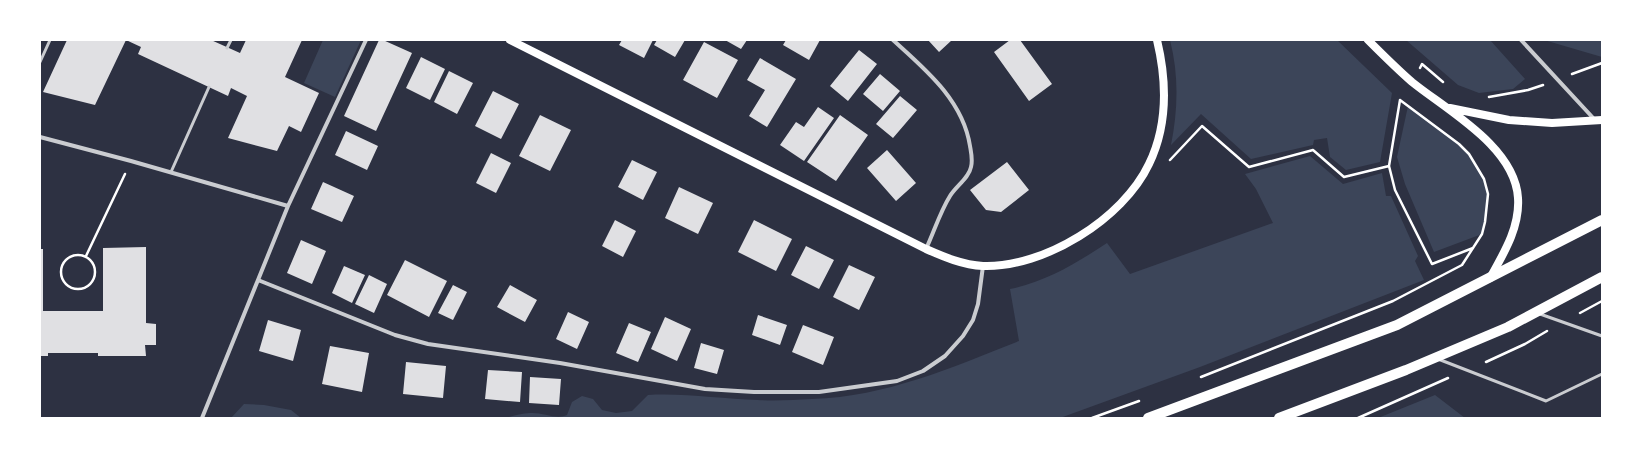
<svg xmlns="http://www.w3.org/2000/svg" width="1642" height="458" viewBox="0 0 1642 458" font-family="'Source Sans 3',sans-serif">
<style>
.green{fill:#3c4559}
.building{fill:#e0e0e3}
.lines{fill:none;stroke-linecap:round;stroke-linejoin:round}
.path{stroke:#fff;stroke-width:2.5}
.service{stroke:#caccd0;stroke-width:3}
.minor{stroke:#caccd0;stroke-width:4}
.secondary{stroke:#fff;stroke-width:8}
.primary{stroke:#fff;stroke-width:10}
</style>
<rect width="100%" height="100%" fill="#2d3142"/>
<path class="green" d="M323,40H361L335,97L304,83Z
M1170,40H1337L1392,93L1380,162L1346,170L1330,157L1327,138L1314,140L1313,145L1251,159L1201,114L1171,145C1178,110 1179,75 1170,40Z
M1406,40H1490L1525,79L1513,89L1479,93L1458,85Z
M1544,40H1602V57Z
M1408,106C1435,126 1487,158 1488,195C1488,207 1484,222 1482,234L1434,252L1405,184L1397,157Z
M1310,156L1343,184L1382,173L1386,196H1391L1418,256L1415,261L1424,280L1200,367L1060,418H505C513,416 522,413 530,413C543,412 556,420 567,415L572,402L582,396L593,399L602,410L616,413L632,411L648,395C685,393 721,399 758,400C776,401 794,400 812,399C888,396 950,368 1019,341L1010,289C1045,282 1077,263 1107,243L1130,274L1273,223L1256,189L1245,174Z
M1435,395L1465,418H1378Z
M244,404L264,405L291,410L301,418H231Z"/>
<path class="building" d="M67,40H211L240,53L246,40H302L285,77L319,93L301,132L289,126L277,151L228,138L247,96L231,88L228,96L138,54L141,47L126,40L95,105L43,92Z
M379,40H383L412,53L376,131L344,116Z
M622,40H653L644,58L619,45Z
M657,40H685L675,57L654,45Z
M725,40H747L741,49Z
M786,40H820L809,60L783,45Z
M928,40H952L939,52Z
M1010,40H1020L1052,84L1029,101L994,52Z
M704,42L738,60L717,98L683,80Z
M859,50L877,64L848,101L830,86Z
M421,57L445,69L430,100L406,88Z
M760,58L796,79L767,127L749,116L765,90L747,80Z
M449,71L473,83L457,114L434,102Z
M880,74L900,91L883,111L863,94Z
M493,91L519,104L501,139L475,126Z
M900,96L917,110L893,138L876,124Z
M818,107L834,118L804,161L780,145L796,122L804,127Z
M540,115L571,130L550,171L519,156Z
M840,115L868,135L836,181L807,162Z
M346,131L378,146L367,170L335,155Z
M887,150L916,183L896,201L867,168Z
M491,153L511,163L496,193L476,183Z
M632,160L657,172L643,200L618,187Z
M1007,162L1029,190L1001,212L986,210L970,190Z
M323,182L354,196L342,222L311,209Z
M679,187L713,203L698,234L665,218Z
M615,220L636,231L623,257L602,246Z
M754,220L792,239L776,271L738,252Z
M301,240L326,251L312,284L287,273Z
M806,246L834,260L819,289L791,275Z
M146,247V323L156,324V345H145L146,356H98V353H48V356H40V249H43V311H103V248Z
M405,260L447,281L429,317L387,295Z
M849,265L875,277L859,310L833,297Z
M344,266L365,275L352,303L332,293Z
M369,275L387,284L374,313L355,304Z
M453,285L467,292L453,320L438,313Z
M510,285L537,300L525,322L497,307Z
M568,312L589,322L577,349L556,339Z
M758,315L787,325L780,345L752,335Z
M665,317L691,329L677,361L651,349Z
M268,320L301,330L293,361L259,351Z
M629,323L651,332L638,362L616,353Z
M803,325L834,337L823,365L792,352Z
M701,343L724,350L717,374L694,368Z
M330,346L369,353L362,392L322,384Z
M406,362L446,366L443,398L403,394Z
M488,370L522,372L520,402L485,399Z
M530,377L561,379L559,405L529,403Z"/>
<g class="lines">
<path class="path" d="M1420,68L1422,64L1443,82
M1572,74L1602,63
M1489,97L1528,90L1543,85
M1400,100L1389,166L1395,190L1432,264L1473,248
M1170,160L1202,126L1249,167L1313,150L1344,177L1389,166
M61 272a17 17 0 1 1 34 0a17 17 0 1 1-34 0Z
M86,256L125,174
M1580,313L1602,301
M1486,362L1525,344L1547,331
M1201,377L1393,301L1462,265L1482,234L1485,222L1488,194L1484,179L1469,154L1459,144L1400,100
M1092,418L1139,401
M1358,418L1448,378"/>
<path class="service" d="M227,48L231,40
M40,62L50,40
M171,172L209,87
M1540,314L1602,336
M1438,359L1546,401L1602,374"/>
<path class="minor" d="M893,40C925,69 963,100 970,146C971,152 973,160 971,167C969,178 956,186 950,196C940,212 934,232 926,249
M1521,40L1595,120
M40,137L131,161L288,206
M258,280L395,335L428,344L560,363L705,389L754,392H819L897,381L923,371L945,356L963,336L973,320L978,304L983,266
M202,418L288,206L366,40"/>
<path class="secondary" d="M510,40L926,249C944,257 963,265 983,266C1044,268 1123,219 1149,164C1168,125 1167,82 1157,40
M1368,40C1382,54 1397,69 1412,82C1448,111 1515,147 1518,198C1520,227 1504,253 1490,278
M1450,108L1509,120L1552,123L1602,120"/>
<path class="primary" d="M1148,418L1397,325L1602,220
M1279,418L1406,370L1508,327L1602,277"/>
</g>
<rect width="1642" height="458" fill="none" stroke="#ffffff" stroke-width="82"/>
</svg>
